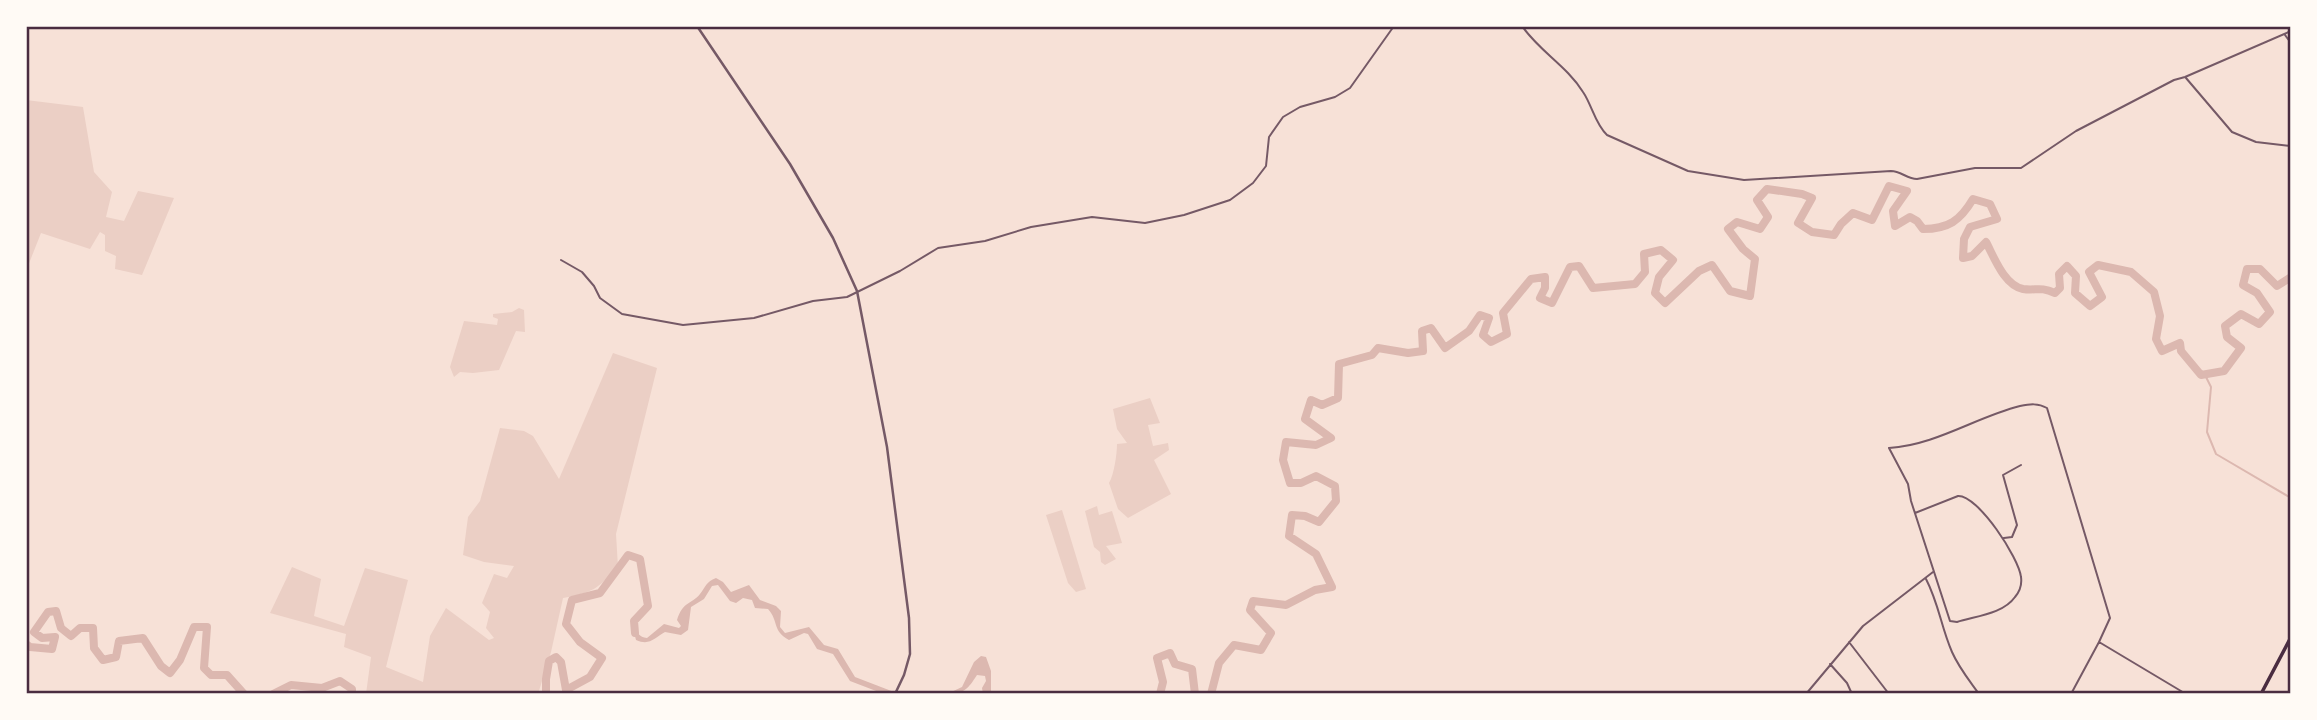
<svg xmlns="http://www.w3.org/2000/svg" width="2317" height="720" viewBox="0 0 2317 720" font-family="Raleway,sans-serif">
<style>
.green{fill:#ebcfc5}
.water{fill:#dcb8b0}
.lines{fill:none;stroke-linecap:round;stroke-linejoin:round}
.stream{stroke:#dcb8b0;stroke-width:2}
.river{stroke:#dcb8b0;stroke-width:8}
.minor{stroke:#755966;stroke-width:2}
.tertiary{stroke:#755966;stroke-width:2.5}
.primary{stroke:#4a2c40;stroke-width:3.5}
.neatline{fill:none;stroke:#4a2c40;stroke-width:2.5}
</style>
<rect width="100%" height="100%" fill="#f7e1d7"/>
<path class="green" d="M26,100L83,107L94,172L112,192L106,217L124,221L138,191L174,198L142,275L115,269L116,256L105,251V235L100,232L90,249L41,233L26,271Z
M519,308L524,310L525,332L516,331L499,370L473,373L460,372L454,377L450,367L464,321L497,325L498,319L493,317V314L512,312Z
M613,353L657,368L616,534L618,567C596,590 594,592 563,598L551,652L538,694H366L371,657L344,647L346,634L270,613L292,567L321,579L314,616L344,626L365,568L408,580L386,667L423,682L430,636L446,608L489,640L494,638L486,628L490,612L482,603L494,574L507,578L514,566L484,562L463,555L468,517L480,501L500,428L524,431L533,436L559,479Z
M1150,398L1160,423L1148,425L1153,446L1168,443L1169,450L1154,460L1171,494L1128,518L1118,509L1109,483C1114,475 1117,454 1117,444L1127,443L1117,429L1113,409Z
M1097,506L1099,515L1112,511L1122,543L1106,546L1116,559L1105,565L1101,562L1100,552L1094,547L1085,511Z
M1062,510L1086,589L1076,592L1068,583L1046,515Z"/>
<path class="water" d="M716,578L723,582L731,592L749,585L760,600L776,606L781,611L780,627L785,633L809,627L824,645L838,649L855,677L894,692L893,694H884L850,681L833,654L817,649L808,634L804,633L789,640C772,631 779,621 768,609L755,608L752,600L743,598L736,603L730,601L718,585L712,586L704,599L691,607L688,630L681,635L665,632C654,638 650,646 636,640L632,625H635C637,633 639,637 647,638L664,624L679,628L681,626L677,620C683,601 691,605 700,594C706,586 706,582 716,578Z
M981,656L986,657L991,671V694H983L982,688L986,681L985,676L977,675C968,689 964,694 947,694L962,687L974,662Z"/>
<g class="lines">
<path class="stream" d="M2205,375L2211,387L2207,432L2216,454L2291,498"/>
<path class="river" d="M26,644L30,647L52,649L55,637L42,638L34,632L48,612L56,611L61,628L71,636L80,628H93L94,648L103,660L116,657L119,641L143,638L161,666L170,673L180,660L194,627H207L204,668L211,675H227L244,694
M273,694L291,685L322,688L340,681L352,689V694
M546,694V679L549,661L556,657L561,662L566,690L590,677L602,658L580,642L566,624L572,600L600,593L628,555L640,559L648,606L634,621L635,633
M1160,694L1163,682L1157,658L1170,653L1175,664L1192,669L1195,694
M1211,694L1219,663L1234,645L1261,650L1271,633L1250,610L1253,601L1286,605L1315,590L1332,587L1316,554L1289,536L1292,515L1305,516L1319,522L1336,501L1335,486L1316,476L1301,483H1290L1283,460L1286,442L1316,445L1331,438L1305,419L1311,400L1322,405L1338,398L1339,364L1372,355L1378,348L1408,353L1423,351L1422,331L1431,328L1445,348L1469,331L1480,315L1489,318L1483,335L1491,342L1507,334L1503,313L1531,279L1545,277V288L1540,298L1552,303L1570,267L1579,266L1593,288L1635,284L1645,272L1644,254L1661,250L1673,260L1659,277L1655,293L1665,303L1699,271L1712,265L1730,291L1750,296L1755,259L1743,249L1728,229L1737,222L1760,229L1768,217L1757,200L1767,189L1802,194L1812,198L1798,223L1812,232L1834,235L1841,224L1853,213L1872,220L1889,186L1907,191L1893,211L1895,226L1910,217L1917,221L1923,229C1948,229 1960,221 1973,199L1990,204L1997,219L1970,227L1964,239L1963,258L1972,256L1986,242C1994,257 2004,285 2023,289C2037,291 2039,286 2055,293L2060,288L2059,274L2067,266L2076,276L2075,293L2090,306L2102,297L2089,272L2098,265L2131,272L2154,292L2160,316L2156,339L2162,351L2180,343L2181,351L2201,375L2224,371L2241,348L2227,337L2225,326L2241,314L2259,324L2270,312L2257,293L2243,285L2247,269H2260L2277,286L2291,277"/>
<path class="minor" d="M1522,26C1539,51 1567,66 1583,92C1592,105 1595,124 1607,135L1688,171L1744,180L1891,171C1901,171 1907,179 1917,179L1975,168H2021L2076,131L2174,80L2185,77L2291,31
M2285,35L2291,43
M2186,78L2232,132L2256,142L2291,146
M561,260L582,272L594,286L600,298L622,314L683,325L754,318L813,301L847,297L900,271L938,248L985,241L1031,227L1092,217L1145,223L1184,215L1230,200L1253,183L1266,166L1269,137L1283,117L1300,107L1335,97L1350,88L1394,26
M1915,513L1958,496C1978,495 2019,558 2021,577C2022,584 2020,591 2015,597C2003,614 1976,616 1957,622L1950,621L1911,501L1908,484L1889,448C1936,445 1976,417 2020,406C2030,404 2038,403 2047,408L2110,618L2099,642
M2004,538L2012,537L2017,525L2003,475L2021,465
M1926,579C1939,604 1941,627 1952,652C1959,668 1969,680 1979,694
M1849,642L1889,694
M1830,664L1847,683L1852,694
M75,693L76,694
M1806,694L1863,626L1933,572
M2071,694L2099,642L2186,694"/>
<path class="tertiary" d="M697,26L790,164L833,238L857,291L887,447L909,618L910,654L904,675L895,694"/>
<path class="primary" d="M2261,694L2291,637"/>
</g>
<rect width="2317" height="720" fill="none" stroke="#fffaf5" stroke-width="56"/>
<rect x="28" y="28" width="2261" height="664" class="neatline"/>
</svg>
